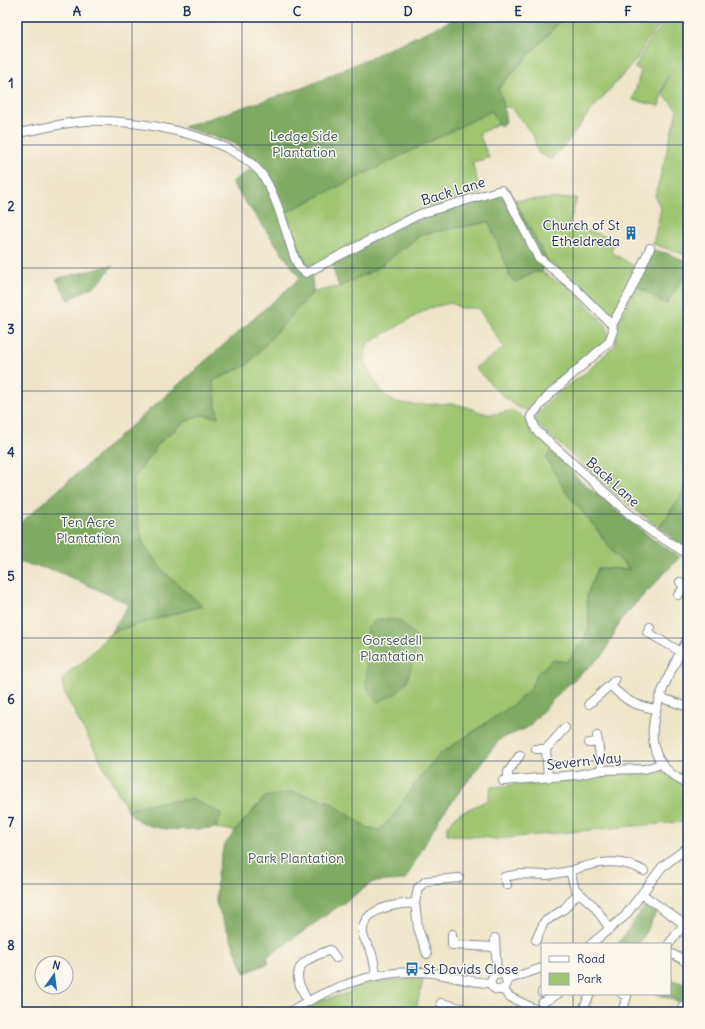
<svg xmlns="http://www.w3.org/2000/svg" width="705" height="1029" viewBox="0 0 705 1029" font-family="Delius,sans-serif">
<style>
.green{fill:#9ec570;stroke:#5c7a67}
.forest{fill:#7eaa62;stroke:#4c6c60}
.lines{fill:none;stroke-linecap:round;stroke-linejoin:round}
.minor-casing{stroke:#848a93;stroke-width:10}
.minor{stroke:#fff;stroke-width:8}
.grid{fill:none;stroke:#1b2f5e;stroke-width:1;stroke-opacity:0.55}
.labels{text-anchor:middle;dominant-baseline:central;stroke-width:3;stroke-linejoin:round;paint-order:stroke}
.park-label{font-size:14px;fill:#425c63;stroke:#fbf7ec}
.street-label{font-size:14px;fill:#1b2f5e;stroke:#fbf7ec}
.poi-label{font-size:14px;fill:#1b2f5e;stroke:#fbf7ec;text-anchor:end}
.neatline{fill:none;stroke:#1b2f5e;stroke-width:1.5}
.grid-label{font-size:13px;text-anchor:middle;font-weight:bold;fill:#1b2f5e}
</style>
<rect width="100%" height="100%" fill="#fbf7ec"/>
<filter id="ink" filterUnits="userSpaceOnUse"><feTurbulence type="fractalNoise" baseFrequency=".025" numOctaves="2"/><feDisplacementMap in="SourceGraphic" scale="8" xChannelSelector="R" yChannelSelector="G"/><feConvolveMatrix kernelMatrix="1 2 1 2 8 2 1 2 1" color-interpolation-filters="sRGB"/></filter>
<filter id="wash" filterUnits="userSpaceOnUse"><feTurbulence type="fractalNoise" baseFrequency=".012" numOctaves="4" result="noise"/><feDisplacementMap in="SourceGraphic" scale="16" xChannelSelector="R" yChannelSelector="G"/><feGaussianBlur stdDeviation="0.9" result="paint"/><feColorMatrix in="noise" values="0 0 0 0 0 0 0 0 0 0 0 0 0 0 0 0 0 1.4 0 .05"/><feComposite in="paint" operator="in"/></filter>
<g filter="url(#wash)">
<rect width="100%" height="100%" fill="#eee5c8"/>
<path class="green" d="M564,17H670L655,30L647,40L637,59L589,113L565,145L551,159L538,153L533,135L510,107H504L498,89Z
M674,17H688V251L686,255L653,244L661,209L655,197L677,110L663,94L669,76H667L659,106L633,100L641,70L634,68C641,59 644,48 650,40C657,30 665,24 674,17Z
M492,110L499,123L479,134L489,158L472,162L481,193C449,201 418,211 388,226C364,238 340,253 315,265L307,264L285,213Z
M577,198L569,225L615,239L611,252L637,268L621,304L611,316L577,284L547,260L514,200Z
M489,222L507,267L510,277L516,282L535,272H542L556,281L566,283L606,325L608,333L605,345L527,410C510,408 488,380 475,368L504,348L478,308H461L451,303L429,308L367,344C363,359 365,364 373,378C377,383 379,389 383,393C398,411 435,402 454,404C466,405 478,413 489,414C499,415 509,409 516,412C530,420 541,438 551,450L546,459L615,555L630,569L598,568L587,595L589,627L584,640L567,662L552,660L537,674L530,689L513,705L440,754L420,777L391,819L379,830L366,827L328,801L265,797L235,831L216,828L220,814L135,807L128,811L65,695L62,680L70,671L83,662L111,632L202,606L165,573L144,546L135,509L133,479L161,441L183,423L200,415L212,381L247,365L313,292L339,287L376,269L422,234Z
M688,271V485L659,528L616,494L538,425L535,421L537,413L557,393L587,372L615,345L618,324L635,285L666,304Z
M661,770L688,789V824L677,822L495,839C479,835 463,838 447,834V826L458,814L488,800L491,787Z
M424,977L415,1012H301L325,997L327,999L351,992L354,986L361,984Z"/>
<path class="forest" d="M459,17H564L498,88L503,102L506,122L500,126L492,111L285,213L312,276L313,292L247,365L213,381L218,417L200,415L183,423L161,441L133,479L135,509L144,546L165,573L202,606L111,632L129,604L54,570L17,562V526L300,278L231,182L255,167L236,144L183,127L305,87Z
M509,190L547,260L542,272H535L516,282L510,277L507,267L489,222L422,234L376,269L339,287L331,263L396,227L471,200Z
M653,250L667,253L688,263V271L666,304L635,285Z
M113,265L99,283L69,300L56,279Z
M551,450L582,482L654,540L680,557L622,618L603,655L563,689L527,728L500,739L440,817L405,880L373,882L267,957L269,963L245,973L216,903L217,874L224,845L265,797L293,792L328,801L366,827L379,830L391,819L420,777L440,754L513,705L530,689L537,674L552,660L567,662L584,640L589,627L587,595L598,568L630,569L615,555L600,533L568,495L546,459Z
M688,485V550L659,528Z
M377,619L400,620L419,640L407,681L397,693L378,702L366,686L367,627Z
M193,799L221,814L216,828C187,829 149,836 128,811C147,801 171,801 193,799Z
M646,904L657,911L639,944H618Z
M670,979L688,985V1005L656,994H670Z"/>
</g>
<g filter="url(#ink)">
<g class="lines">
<g class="minor-casing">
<path id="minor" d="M17,133C39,130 64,122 86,121C132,118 240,136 265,179C279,203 286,233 295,259L299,267L306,273L420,214L501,190L507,196L538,257L575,288L612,325L613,331L609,342L550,394L531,416L536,430L628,513L652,532L688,554
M612,325L630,292L650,248
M680,582L684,588L688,590
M678,595L684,588
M650,627L647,632L681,652
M688,639C682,648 677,659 672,669C652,710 635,760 688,784
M615,680L610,685C626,701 633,705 655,709
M659,697L688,707
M589,704L610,685
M597,736L602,770
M589,743L598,742
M536,749H546
M548,777L546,749L565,728
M508,780V772L520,755
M503,781L577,775L602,770L645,769L661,764
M683,782L688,772
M570,871C595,862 620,857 644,871
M507,885L504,877L520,874L548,875L570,871L575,889L594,906L610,929
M642,894L684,924L669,944
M415,903L418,928L427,954
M452,934V945L495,947
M495,938L497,975
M536,940L544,922L564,909L578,893
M591,944L625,916L662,867L688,847
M670,953L688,962
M684,961L687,953
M491 982a8 8 0 1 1 16 0a8 8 0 1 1-16 0Z
M376,975C375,967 374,959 371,951C368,945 364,941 363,934C360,908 396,904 415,903L418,888L426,881L459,878
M506,980L542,968
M502,989L510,997L541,1012
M542,992V993
M622,994L627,996L622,1012
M307,1001C305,995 301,989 299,983C293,962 314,956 330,950L336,958
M441,1003L477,1012
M542,1003L558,994
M289,1012C333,985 381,967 433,973C452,976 472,983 491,983
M582,1012L590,994
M682,1012L683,1006"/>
</g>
<use href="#minor" class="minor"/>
</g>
</g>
<path class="grid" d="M132,17V1012M242,17V1012M352,17V1012M463,17V1012M573,17V944M17,145H688M17,268H688M17,391H688M17,514H688M17,638H688M17,761H688M17,884H688M573,994V1012"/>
<defs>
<g id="building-bare" transform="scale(1.08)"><path d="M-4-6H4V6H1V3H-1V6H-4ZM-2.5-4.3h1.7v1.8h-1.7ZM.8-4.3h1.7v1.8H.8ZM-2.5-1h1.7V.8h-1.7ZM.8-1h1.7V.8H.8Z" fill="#1f6fb2" stroke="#fbf7ec" stroke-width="2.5" paint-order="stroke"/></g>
<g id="bus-bare" transform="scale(1.08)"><path d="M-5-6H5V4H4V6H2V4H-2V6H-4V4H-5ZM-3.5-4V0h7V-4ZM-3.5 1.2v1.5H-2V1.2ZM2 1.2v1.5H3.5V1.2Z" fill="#1f6fb2" stroke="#fbf7ec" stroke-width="2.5" paint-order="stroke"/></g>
</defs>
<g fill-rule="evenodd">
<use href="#building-bare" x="631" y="233"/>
<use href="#bus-bare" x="412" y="969"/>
</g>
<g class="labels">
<g class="park-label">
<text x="304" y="136">Ledge Side<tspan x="304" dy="16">Plantation</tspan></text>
<text x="88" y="522">Ten Acre<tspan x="88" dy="16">Plantation</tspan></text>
<text x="392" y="640">Gorsedell<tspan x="392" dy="16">Plantation</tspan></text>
<text x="296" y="858">Park Plantation</text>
</g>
<g class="street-label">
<text transform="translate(453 191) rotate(-17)">Back Lane</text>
<text transform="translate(613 482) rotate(42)">Back Lane</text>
<text transform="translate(584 761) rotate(-6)">Severn Way</text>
</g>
<g class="poi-label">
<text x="620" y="225">Church of St<tspan x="620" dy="16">Etheldreda</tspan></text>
<text x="423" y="969" text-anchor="start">St Davids Close</text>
</g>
</g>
<rect width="705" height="1029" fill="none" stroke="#fbf7ec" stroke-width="44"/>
<rect x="541" y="943" width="130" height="52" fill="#fbf7ec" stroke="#a1a7b3"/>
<rect x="549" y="956" width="20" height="6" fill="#ffffff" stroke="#a1a7b3"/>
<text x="577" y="963" font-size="12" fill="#1b2f5e">Road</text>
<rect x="549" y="973" width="20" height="12" fill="#9ec570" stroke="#a1a7b3"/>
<text x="577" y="983" font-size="12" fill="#1b2f5e">Park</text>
<g transform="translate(54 975) rotate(14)"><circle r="19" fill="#fbf7ec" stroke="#a1a7b3"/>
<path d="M0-3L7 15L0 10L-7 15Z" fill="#1f6fb2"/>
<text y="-6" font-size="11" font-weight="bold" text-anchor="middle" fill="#1b2f5e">N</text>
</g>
<rect x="22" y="22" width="661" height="985" class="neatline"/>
<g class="grid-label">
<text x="77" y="16">A</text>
<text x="187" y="16">B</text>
<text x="297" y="16">C</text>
<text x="408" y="16">D</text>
<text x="518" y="16">E</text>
<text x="628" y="16">F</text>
<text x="11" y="88">1</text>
<text x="11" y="211">2</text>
<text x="11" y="334">3</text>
<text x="11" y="457">4</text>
<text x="11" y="581">5</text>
<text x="11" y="704">6</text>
<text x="11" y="827">7</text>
<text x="11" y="950">8</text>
</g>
</svg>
